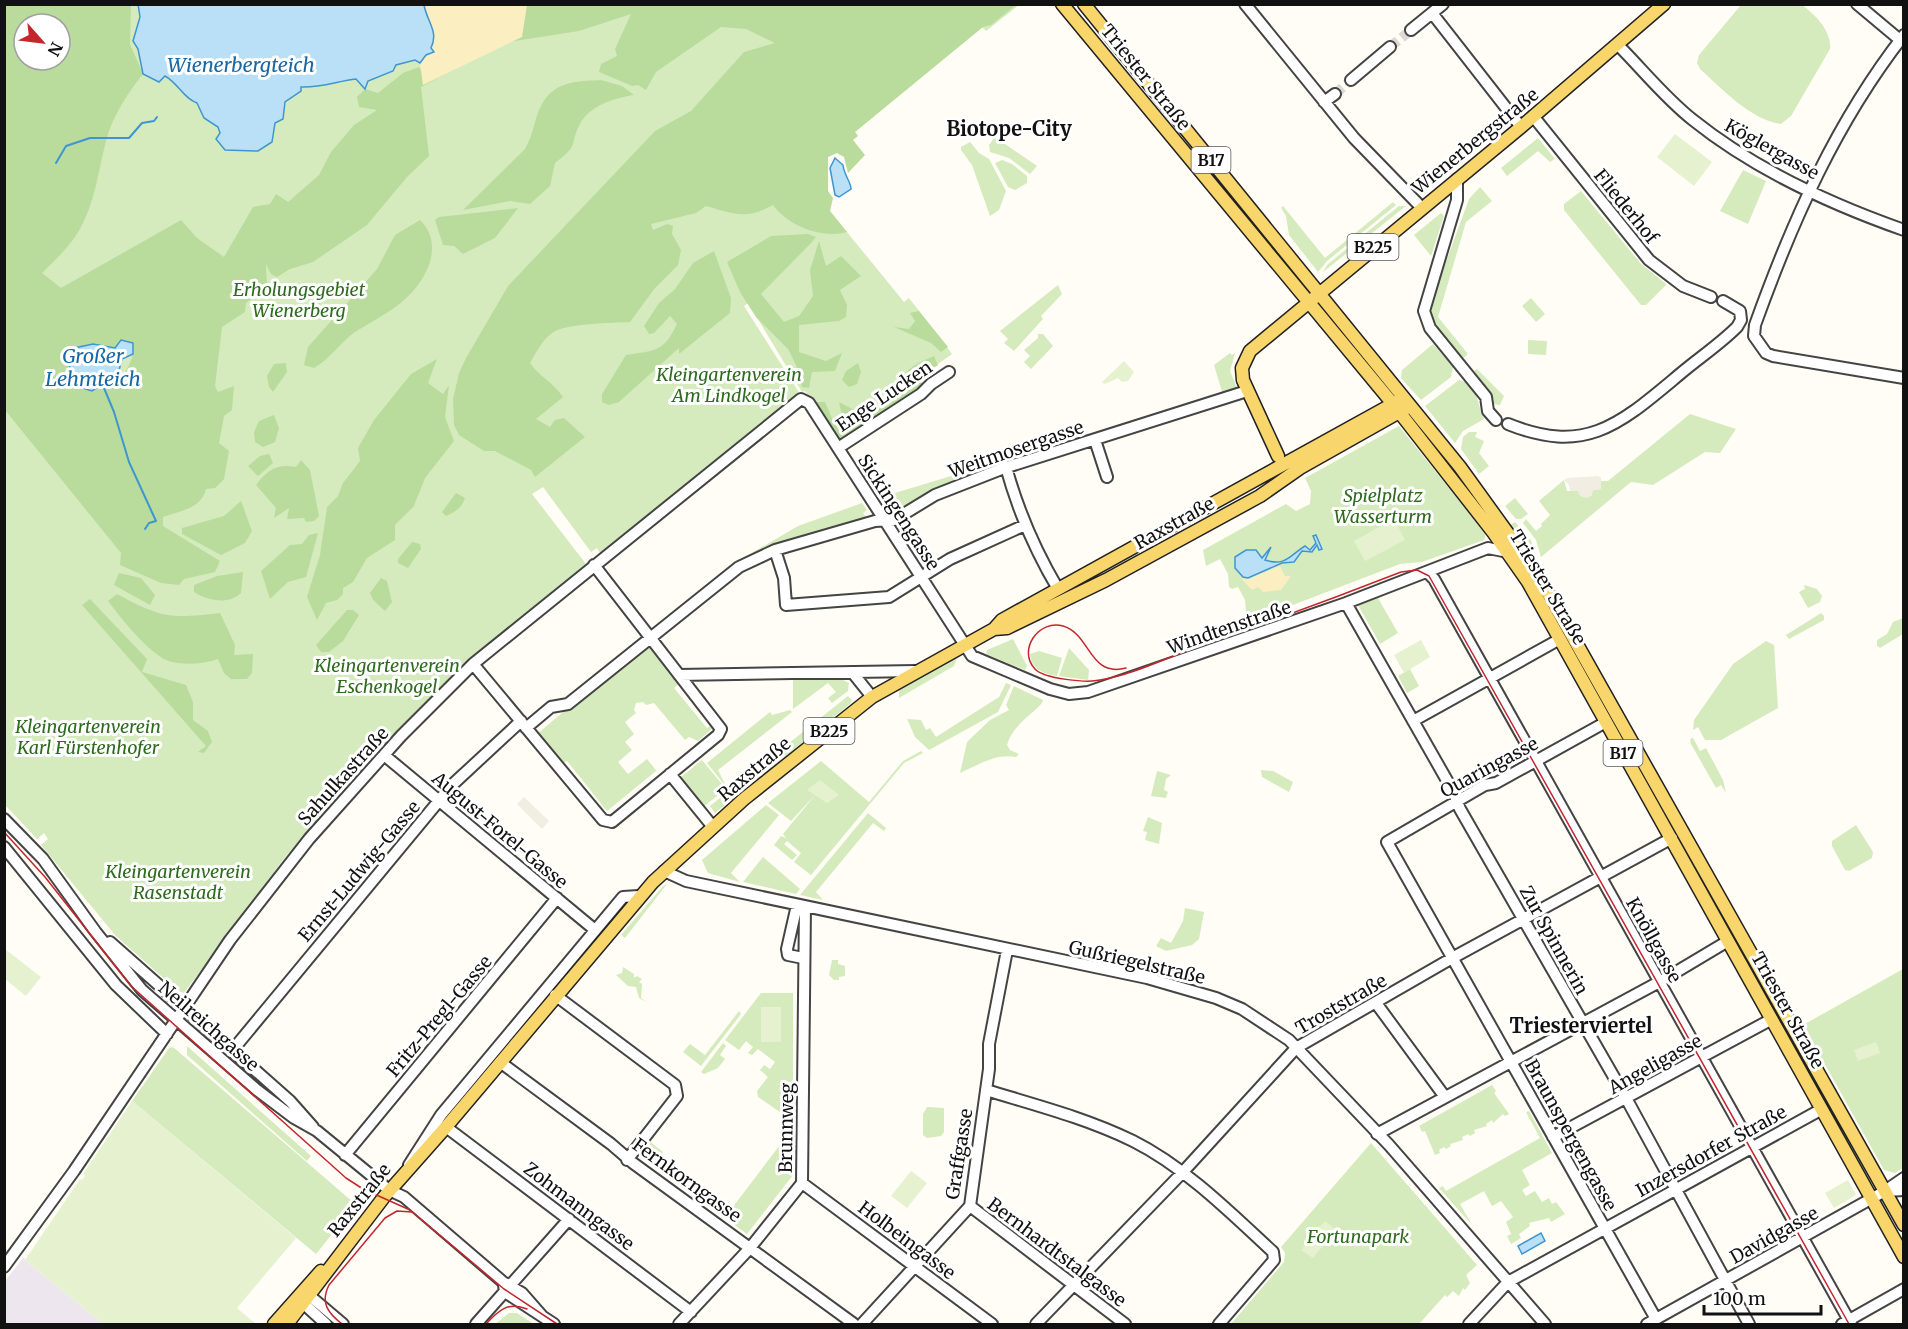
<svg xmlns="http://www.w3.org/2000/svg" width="1908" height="1329" viewBox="0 0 1908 1329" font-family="Merriweather,serif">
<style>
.industrial{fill:#eee6ef}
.green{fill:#d5ebbd;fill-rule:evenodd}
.forest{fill:#b9dc9c;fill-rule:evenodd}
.sand{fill:#fbeec1}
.pitch{fill:#e6f2cf}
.plaza{fill:#f1ede2}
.water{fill:#b9e0f7;stroke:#3f96cf;stroke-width:1.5}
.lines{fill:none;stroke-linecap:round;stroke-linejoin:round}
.stream{stroke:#3f96cf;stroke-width:2}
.minor-tunnel{stroke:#dbdad3;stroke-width:10;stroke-dasharray:10 5;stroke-linecap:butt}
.minor-casing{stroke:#444;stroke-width:14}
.major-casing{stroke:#222;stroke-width:15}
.minor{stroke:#fff;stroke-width:10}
.major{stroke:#f9d66b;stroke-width:12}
.tram{stroke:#c4262e;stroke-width:1.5}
.labels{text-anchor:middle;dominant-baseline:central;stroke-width:6;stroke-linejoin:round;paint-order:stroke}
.shield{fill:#fff;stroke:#585858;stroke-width:1.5}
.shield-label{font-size:16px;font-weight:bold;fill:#111}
.street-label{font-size:18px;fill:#111;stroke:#fff}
.park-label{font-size:18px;font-style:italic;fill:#2f6b1f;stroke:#fff}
.water-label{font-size:20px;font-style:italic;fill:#1768a6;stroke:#fff}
.neighbourhood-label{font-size:20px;font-weight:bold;fill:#111;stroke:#fff}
</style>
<rect width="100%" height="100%" fill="#fffdf5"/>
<path class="industrial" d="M24,1257L25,1260L103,1324H5L4,1282Z"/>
<path class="green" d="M5,5H1019L986,31L982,27L857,130L824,153L820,199L904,302L909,298L952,354L924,374L920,392L841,443L805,391L802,392L748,303L744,306L800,394L600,553L597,548L591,552L543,487L532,494L586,564L468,661L396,732L286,856L184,993L178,991L115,935L41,845L48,839L44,833L37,839L5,805ZM24,24H60V60H24Z
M1741,5H1802C1816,15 1832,32 1830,49L1791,116L1781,124C1751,120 1722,89 1700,69L1697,63L1699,55Z
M995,137L1037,166L1030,174L1009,158L990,152L989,145Z
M1538,138L1555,159L1550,162L1538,151L1507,176L1501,168Z
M970,142L979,153L989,159L1006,191L999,210L990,216L972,165L961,150V147Z
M1002,160L1012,164L1027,176V183L1015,190L1008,187L995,163Z
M1743,170L1766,181L1748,224L1720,211Z
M1480,187L1492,201L1466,222L1438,317L1468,354L1462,359L1434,325L1429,308L1469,199Z
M1581,191L1641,264L1665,283L1666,285L1646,305H1641L1564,210V204Z
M1393,202L1396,205L1327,261L1318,272L1289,235L1286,216L1281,208L1283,206L1325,258Z
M1399,206H1406L1323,272L1328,264Z
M1441,213L1444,216L1431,256L1414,235Z
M1058,285L1062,294L1041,316L1043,319L1014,351L1004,343L1008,339L1000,331Z
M1531,298L1545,314L1536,322L1522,306Z
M1038,334H1043L1053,346L1031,369L1024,362L1030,356L1024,350L1038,338Z
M1528,340L1547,341L1546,355L1528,354Z
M1433,344L1453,367L1451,377L1421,400L1401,378L1402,370Z
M1230,353L1232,355L1235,353L1230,371L1237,388L1235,392L1223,395L1214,365Z
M1477,369L1504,396L1500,405L1492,404L1490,392L1474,371Z
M1459,380C1478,384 1478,407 1484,419L1463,431L1455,443L1425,406Z
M1690,414L1736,429L1720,453L1705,452L1653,485L1631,482L1541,557L1536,540L1523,523L1526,519L1536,531L1542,526L1541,524L1550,515L1539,501L1564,480L1567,491H1578L1591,496L1593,490L1601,489V481H1608Z
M1399,426L1486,534L1484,540L1422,562L1400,564L1254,620L1252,612L1246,614L1245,600L1238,587L1232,589L1229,587L1228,574L1220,559L1206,566L1203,550L1286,504L1296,511L1310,504L1311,491L1305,478Z
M1469,432H1477L1475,437L1484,441L1479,453L1489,466L1479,474L1461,449L1463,437Z
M1004,460L1005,464L896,513H886L875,499Z
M1276,479L1263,489L1079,587L1093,578Z
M1515,498L1528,514L1521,519H1516L1505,506Z
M862,503L867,510L863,513L866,517L870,515L871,517L766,549L736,562L798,526Z
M1515,522L1531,540L1539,566L1510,525Z
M1804,585L1817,589L1822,596L1820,602L1808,608L1799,592L1805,589Z
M1378,598L1398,633L1380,644L1358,605Z
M1821,613L1824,616V620L1789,639L1786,635Z
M1903,618V634L1880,648L1877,646V640L1887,634L1893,622Z
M1013,639L1027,666L1025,670L986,654L987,650Z
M1766,641L1774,645L1778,708L1721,740H1705L1698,727L1693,730L1694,720L1733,664Z
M643,645L648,646L679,684L674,688L707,728L713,724L714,727L698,741L689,737L685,740L654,703L646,705L643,702L636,703L634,710L636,713L625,722L634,734L625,742L632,750L618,762L628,774L647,759L659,774L656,771L607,811L567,761L561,765L537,734Z
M1069,648L1089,670L1088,680L1059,676Z
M1039,651L1062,658L1057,676C1043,674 1031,669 1030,654Z
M957,658L954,666L899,698V688Z
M1410,669L1419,686L1407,693L1398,676Z
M843,680L849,683L848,691L832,703L828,698L836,692L828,683L793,709V680Z
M1006,683L1011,685L998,712L929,750L915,737L907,719L921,720L926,730L930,728L936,737L999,697Z
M1014,686L1043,700C1042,709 1013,722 1007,745L1010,750L1019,754L1016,757C996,753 978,765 960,773L967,742L990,720L1009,710L1006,705Z
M848,696L852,700L850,704L715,813L710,806Z
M790,710L792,712L718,770L727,788L707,763L770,712L772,715Z
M1693,738L1700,751L1706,748L1723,780L1726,793L1721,785L1716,788L1691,744L1690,739Z
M921,751L923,753L904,763L811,875L794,862L801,853L787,841L784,844L797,855L792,860L774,845L781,836L786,838L783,834L815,795L791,821L768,803L821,761L869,802L903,761Z
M702,760L726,789L703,807L680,778Z
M1261,770L1273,771L1293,782L1289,792L1262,777Z
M1157,771L1171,775L1166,779L1164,790L1168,792L1166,798L1151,796Z
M766,805L779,815L731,873L740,882L708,873L702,860Z
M868,813L886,828L884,831L873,823L816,892L823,900L800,895Z
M1148,817L1162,823L1159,844L1145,840L1147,832L1143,831Z
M1856,825L1873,852L1872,858L1849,871L1845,870L1832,846V841Z
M763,857L800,889L796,894L743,882Z
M667,884L625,938L621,935L663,886Z
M1185,908L1204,912L1199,939L1192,945L1166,951L1156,946L1161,938L1171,943L1183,921Z
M832,960H838V964L845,966V976L839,977V980H834L829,975Z
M623,967L634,974V978L637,976L642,979L639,982L642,984L641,998L648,1003L639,998L636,987L628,986L616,975L622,973Z
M1903,969V1168L1895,1173L1884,1170L1803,1025Z
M761,993H793V1121L758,1097L757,1091L768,1077L760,1070L764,1065L770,1069L775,1062L758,1049L752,1055L748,1053L753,1047L746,1041L739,1050L725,1040Z
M739,1011L741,1014L701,1066L683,1052L690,1044L705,1055Z
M723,1043L726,1046L720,1055L725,1059L718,1068L704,1074L701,1072Z
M187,1046L311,1156L307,1161L187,1055Z
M173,1047L354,1203V1207L316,1254L132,1101L169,1048Z
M1492,1085L1496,1091L1494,1093L1509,1114L1505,1116L1503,1114L1493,1123L1492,1120L1486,1124L1487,1126L1474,1130L1475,1133L1470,1136L1468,1134L1462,1137L1463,1140L1450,1144L1451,1146L1446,1149L1444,1147L1439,1150L1440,1153L1435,1155L1425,1131L1422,1132L1419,1126Z
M927,1107L944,1108V1132L941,1136L927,1138L923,1135V1114Z
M1529,1111L1552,1153L1522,1170L1530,1185L1522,1190L1526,1196L1535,1191L1542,1202L1549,1198L1552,1204L1556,1202L1565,1214L1551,1222L1549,1218L1529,1223L1530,1226L1519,1234L1521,1238L1511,1244L1507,1236L1511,1234L1506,1222L1513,1217L1501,1201L1492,1206L1484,1191L1460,1204L1472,1225L1439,1188L1443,1186L1446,1191L1540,1138L1526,1112Z
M786,1137L793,1143V1175L747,1234L708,1206L713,1199L729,1212Z
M648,1140L663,1152L657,1160L666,1167L662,1172L638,1154Z
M1371,1143L1477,1265L1466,1275L1470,1283L1465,1290L1463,1288L1459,1296L1453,1291L1447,1297L1445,1295L1419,1324H1231L1284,1262L1285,1253L1281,1247Z
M509,1313H517L532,1323L495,1324Z"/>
<path class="forest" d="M5,5H131L130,44L143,74C128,93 116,111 108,134C99,164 97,195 83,223C74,243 57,258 42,273L61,288L181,220L197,238L224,257L253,207L270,204L276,194L288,202L319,175L331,152L354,125L377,110L359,107L357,97L365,89L378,93L403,73L419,67L424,75L461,66L421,87L429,156L407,177L367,225L313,262L290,269L277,277L271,274L266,264L267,287L246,303L245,312L222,327L215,386L218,392L234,386L232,410L224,416L219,443L229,451L224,479L215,488L206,489C201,509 180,511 163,517V526L220,561L215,572L184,579L179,585L161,583L120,565L121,553L5,410ZM24,24H60V60H24ZM93,344L133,354C126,381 106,395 78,387L67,361Z
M516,5H1016L991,25L983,27L855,132L858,136L853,140L865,155L848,173L844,157L837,153L828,157V191L833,198L830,211L847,232C822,239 788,226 773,205C746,220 734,214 706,206L696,213L651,224L653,230L667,224L673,226L672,234L681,250L678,265L655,288L630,322C612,323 566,323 552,333C542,340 536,353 530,363C541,378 553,382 563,397L536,419L550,427L555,420L564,418L585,437L535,477L531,470L495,451H484L459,435L454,425L453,399L459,373L466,358L508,286L655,131L691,111L744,52L775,43L746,29L721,27L656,72L646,90L638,85L632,86L599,72L601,64L617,56L615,49L631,14L579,31L508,42Z
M601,80L622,86L634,95C615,98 590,105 580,124C568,147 581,143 555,163L550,186L530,204L510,201L463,210L525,149C534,134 534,118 542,104C554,81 579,81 601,80Z
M518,208L495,238L463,254L454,246L443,245L435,220L439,217Z
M420,220C447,246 424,286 398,305C385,315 369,323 355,332C340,343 330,359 314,368L304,365L308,347L377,269L395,235Z
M808,234L816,237L812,242L761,294L784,322L799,316L813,296L810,270L819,241L826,266L841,256L861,276L840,290L847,305L846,317L839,321L799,325V352L826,361L842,353L835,371L812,372L809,388L802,387L796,365L788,349L756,317L740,292L727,262L771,236Z
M714,251L731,298L730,313L679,354V348L619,402L609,405L602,402V394L626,355C655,350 663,353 677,324L670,316L654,333L649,334L644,326L659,303L675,289L693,263Z
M919,311L948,347L941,352L931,343L894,327L909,329L915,321L910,313Z
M934,356L938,365L924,374L920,392L841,443L813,402H825L834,423L845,430L839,402L860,413L898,396C899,371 913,365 934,356Z
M437,359L428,383L443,394L449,385L445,417L454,441L425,478L414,506L395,525V540L367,558L353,582L343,588V594L337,600L326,603L317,620L307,597L320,555L327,507L338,496L343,483L360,461L358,448L374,420L411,374Z
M286,363L287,372L273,392L269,387L267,376L274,364Z
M858,363L861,372L857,384L849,387L842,380L846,371Z
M274,415L279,428L275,442L263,447L255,442L254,432L259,421Z
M269,454L273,463L258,476L248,466L260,456Z
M301,460L310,470L319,516L314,521L306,522L304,518L287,519L289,508L274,518L276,508L256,485C267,470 277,463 296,467Z
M456,493L465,498C462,508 455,512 446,516L442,512Z
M241,501L252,531L245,543L221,555L182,534V528L224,516Z
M318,533L306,577L288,582L270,599L261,571L290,545L302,544L309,535Z
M412,542L420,544L421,549L408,568L398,563V559Z
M243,572L241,593C228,605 208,601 194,592V585L217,576Z
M119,573L141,578L155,595L150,605L114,585Z
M381,578L387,581L392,602L385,611L373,600L370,593Z
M117,594C162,618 170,619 220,613L235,645L234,655L253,654L252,673L247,679H231L224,673L218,659C205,664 185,665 172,662C152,658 120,617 108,601Z
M90,599L147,659L142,672L186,685L193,702V720L208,731L212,742L204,753L198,752L206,746L82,605Z
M347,610H353L359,615L343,641L329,652H321L316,645Z"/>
<path class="sand" d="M424,5H527L522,37L423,85L420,63C438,40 435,31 424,5Z
M1280,566L1285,576H1291L1281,590L1263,592L1258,587L1252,590L1241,578L1248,579Z"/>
<path class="pitch" d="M1675,134L1712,162L1694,186L1657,157Z
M1124,361L1134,372L1128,381L1122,382L1118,378L1105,384L1102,382Z
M1394,519L1405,540L1365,561L1354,541Z
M1421,640L1430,657L1404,673L1394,655Z
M820,780L839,795L827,803L807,790Z
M5,949L41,977L26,996L5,979Z
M761,1007H781V1042H761Z
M1876,1042L1880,1053L1858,1061L1854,1050Z
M132,1101L296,1238L237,1308L256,1324H103L25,1260L80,1179L82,1180L85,1176L83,1174Z
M911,1171L927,1183L907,1208L891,1196Z
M1848,1180L1856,1195L1834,1208L1825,1193Z
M1325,1221L1336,1230L1313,1258L1301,1250Z"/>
<path class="plaza" d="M1598,476L1601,478V489L1593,490L1591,496L1586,498L1580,496L1578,491H1570L1569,485L1564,480L1567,478Z
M524,797L549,821L542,829L517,804Z"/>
<path class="water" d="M138,4L424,5C427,22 439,31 431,48L434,52L426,55L420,63L415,60L396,65L393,71L368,81L365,89L356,79C338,81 320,88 301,87V91L285,102L283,119L275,123L272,142L258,151L225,150L216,139L220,133L218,127L204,118L197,103C184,99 178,83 165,76L159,82L143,74L138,49L133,41L140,17Z
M835,158L843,165C844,175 851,182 851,189L839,197L835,195L830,168Z
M121,340L133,343V354L122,359L118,374L92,391L79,387L67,361L70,349L93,344L115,348Z
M1316,535L1322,549L1319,550L1317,545L1312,552L1302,551L1294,562L1282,563L1248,578L1243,577L1235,568V557L1246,550H1256L1262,558L1271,547L1265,560C1286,567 1290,555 1305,546L1310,550L1316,543L1313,536Z
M1541,1233L1545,1241L1522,1254L1518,1246Z"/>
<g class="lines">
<path class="stream" d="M56,163L66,146L90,138H129L142,123L154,121L157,117
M104,388L114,412L129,462L156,521L149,523L145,529"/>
<path class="minor-tunnel" d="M1390,47L1411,30
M1335,94L1351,80"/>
<g class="minor-casing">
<path id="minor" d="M1245,4L1354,138L1422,208
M1857,4L1900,40
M1432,13L1521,127
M1411,30L1443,4
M1904,35C1836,122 1792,222 1755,325L1754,336L1766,353L1773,356L1904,378
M1618,45C1643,70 1665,98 1693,120C1754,169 1830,204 1904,230
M1351,80L1390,47
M1324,102L1335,94
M1533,116L1649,260L1683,286L1711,297
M1457,179V200L1424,311L1430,328L1486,397L1488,411L1496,420
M1508,424C1587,456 1621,423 1680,374C1699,358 1720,344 1737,327L1741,320L1740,311L1723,301
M1095,440L1107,477
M838,448L921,394L931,384L949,372
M1006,467C1018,511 1035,550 1058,589
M775,550L784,578L786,605L889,597L950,559L1025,525
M1427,572L1434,579L1851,1324
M1346,603L1453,791L1460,809L1626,1098L1749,1324
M473,664L603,820L612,822L718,735L721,729L594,565
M852,672L872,697
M679,675L916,671
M1413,721L1560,639
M1606,722L1496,783L1485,785L1387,842L1656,1319
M526,728L551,707L568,704L739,567L775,550L875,521L894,520L935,495L1004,468L1247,391
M384,755L595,930
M670,774L713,827
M4,819L43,859L95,931L142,990L257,1090L294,1118L317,1131L389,1190L404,1197L503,1282L522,1293L543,1317
M4,847L116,985L167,1034
M664,871L686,881L1147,978L1216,998L1242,1009L1289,1040L1389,1145L1545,1324
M797,905L787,949L788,955L803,958
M110,942L290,1101L313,1127
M555,995L675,1085L677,1096L627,1160
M1376,1003L1445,1097
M231,1052L452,785L521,721
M500,1062L611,1144L633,1163L854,1324
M986,1090C1035,1105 1086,1118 1133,1141C1185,1167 1231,1213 1273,1252L1274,1260L1219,1324
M446,1127L691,1312
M1377,1134L1661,981L1728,941
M1553,1137L1772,1019
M345,1155L557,898
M409,1165L441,1115L623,897L639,896
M802,1183L992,1324
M1886,1191L1904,1190
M970,1206L1125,1324
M4,1267L74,1171L230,940L309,839L401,736L473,664L801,399L809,403L972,656L1050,689L1069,694L1088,692L1346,603L1488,548L1508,552
M504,1285L505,1292L554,1324
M310,1296L343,1324
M304,1304L326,1324
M476,1324L569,1219
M679,1324L750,1248L802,1183L805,907
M862,1324L970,1206L989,1069V1044L1007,950
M1036,1324L1182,1173L1296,1048L1454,957L1672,838
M1469,1324L1508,1282L1822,1109
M1647,1324L1885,1191L1904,1178
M1842,1324L1904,1289"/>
</g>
<g class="major-casing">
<path id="major" d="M1062,4L1393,404L1493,532L1528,582L1904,1257
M1084,4L1460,467L1538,575L1904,1225
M1278,456L1243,380L1242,368L1250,351L1521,127L1664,4
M994,629L1002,620L1400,400
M274,1324L321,1271
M287,1324L384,1197L446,1127L653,882L744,799L872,697L994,629L1007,628L1106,580L1260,496L1300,468L1410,406"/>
</g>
<use href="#minor" class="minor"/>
<use href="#major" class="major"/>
<path class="tram" d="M1126,668C1089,678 1091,634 1063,626C1039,619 1017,650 1035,669C1044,679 1087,683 1100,680C1131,675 1162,660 1191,649C1261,625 1332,599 1401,572L1417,570L1429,576L1849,1324
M4,832L45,877L131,986L346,1178L363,1189L410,1210L504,1289L557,1324
M342,1324C328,1313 320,1303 329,1285L385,1218L397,1211L412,1212
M486,1324C498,1311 508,1301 527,1309"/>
</g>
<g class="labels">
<g class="shield">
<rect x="1191.5" y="147" width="39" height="26" rx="4.5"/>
<rect x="1347.5" y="234" width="51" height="26" rx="4.5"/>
<rect x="803.5" y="718" width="51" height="26" rx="4.5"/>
<rect x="1603.5" y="740" width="39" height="26" rx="4.5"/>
</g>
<g class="shield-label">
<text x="1211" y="160">B17</text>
<text x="1373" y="247">B225</text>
<text x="829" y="731">B225</text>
<text x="1623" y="753">B17</text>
</g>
<g class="street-label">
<text transform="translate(1146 77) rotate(51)">Triester Straße</text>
<text transform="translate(1475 141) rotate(-39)">Wienerbergstraße</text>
<text transform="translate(1772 149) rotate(29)">Köglergasse</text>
<text transform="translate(1626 206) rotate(51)">Fliederhof</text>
<text transform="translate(884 396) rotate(-34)">Enge Lucken</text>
<text transform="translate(1016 449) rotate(-19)">Weitmosergasse</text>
<text transform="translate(899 512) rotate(57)">Sickingengasse</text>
<text transform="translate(1174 523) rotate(-29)">Raxstraße</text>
<text transform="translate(1548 587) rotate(59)">Triester Straße</text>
<text transform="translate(1229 627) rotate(-19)">Windtenstraße</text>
<text transform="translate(1489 767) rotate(-28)">Quaringasse</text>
<text transform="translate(754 769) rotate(-40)">Raxstraße</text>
<text transform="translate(343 776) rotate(-48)">Sahulkastraße</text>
<text transform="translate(500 830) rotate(40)">August-Forel-Gasse</text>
<text transform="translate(359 871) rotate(-50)">Ernst-Ludwig-Gasse</text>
<text transform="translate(1554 940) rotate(61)">Zur Spinnerin</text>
<text transform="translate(1654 940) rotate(61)">Knöllgasse</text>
<text transform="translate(1137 962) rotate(13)">Gußriegelstraße</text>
<text transform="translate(1341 1004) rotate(-30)">Troststraße</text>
<text transform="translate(1788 1010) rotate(61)">Triester Straße</text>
<text transform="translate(439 1016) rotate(-50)">Fritz-Pregl-Gasse</text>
<text transform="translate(209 1026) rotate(41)">Neilreichgasse</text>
<text transform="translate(1655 1064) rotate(-29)">Angeligasse</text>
<text transform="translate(786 1128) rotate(-89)">Brunnweg</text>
<text transform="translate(1571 1135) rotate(61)">Braunspergengasse</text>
<text transform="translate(1711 1151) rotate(-29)">Inzersdorfer Straße</text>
<text transform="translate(959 1154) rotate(-81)">Graffgasse</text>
<text transform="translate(687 1180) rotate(36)">Fernkorngasse</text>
<text transform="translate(359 1200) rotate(-51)">Raxstraße</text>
<text transform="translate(579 1206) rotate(37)">Zohmanngasse</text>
<text transform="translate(1774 1235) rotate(-29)">Davidgasse</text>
<text transform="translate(907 1240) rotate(37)">Holbeingasse</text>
<text transform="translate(1057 1252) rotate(37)">Bernhardtstalgasse</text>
</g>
<g class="park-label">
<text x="299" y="289">Erholungsgebiet<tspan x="299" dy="21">Wienerberg</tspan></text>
<text x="729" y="374">Kleingartenverein<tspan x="729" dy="21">Am Lindkogel</tspan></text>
<text x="1383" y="495">Spielplatz<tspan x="1383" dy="21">Wasserturm</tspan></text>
<text x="387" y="665">Kleingartenverein<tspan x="387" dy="21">Eschenkogel</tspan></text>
<text x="88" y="726">Kleingartenverein<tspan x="88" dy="21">Karl Fürstenhofer</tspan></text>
<text x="178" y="871">Kleingartenverein<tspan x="178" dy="21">Rasenstadt</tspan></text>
<text x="1358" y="1236">Fortunapark</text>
</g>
<g class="water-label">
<text x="241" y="64">Wienerbergteich</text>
<text x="93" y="355">Großer<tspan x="93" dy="23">Lehmteich</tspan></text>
</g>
<g class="neighbourhood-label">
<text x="1009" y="128">Biotope-City</text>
<text x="1581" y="1025">Triesterviertel</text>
</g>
</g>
<rect width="1908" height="1329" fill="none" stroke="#111111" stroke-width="12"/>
<g transform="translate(42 42) rotate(118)"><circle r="28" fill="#ffffff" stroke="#a0a0a0" stroke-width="1.5"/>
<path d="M0-4.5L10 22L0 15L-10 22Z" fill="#c4262e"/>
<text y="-9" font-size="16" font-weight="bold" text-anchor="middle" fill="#111111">N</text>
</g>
<path d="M1704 1305v9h117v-9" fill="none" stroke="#111111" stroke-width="3"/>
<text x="1713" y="1305" font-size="18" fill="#111111" stroke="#ffffff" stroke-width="4.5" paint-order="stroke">100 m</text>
</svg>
